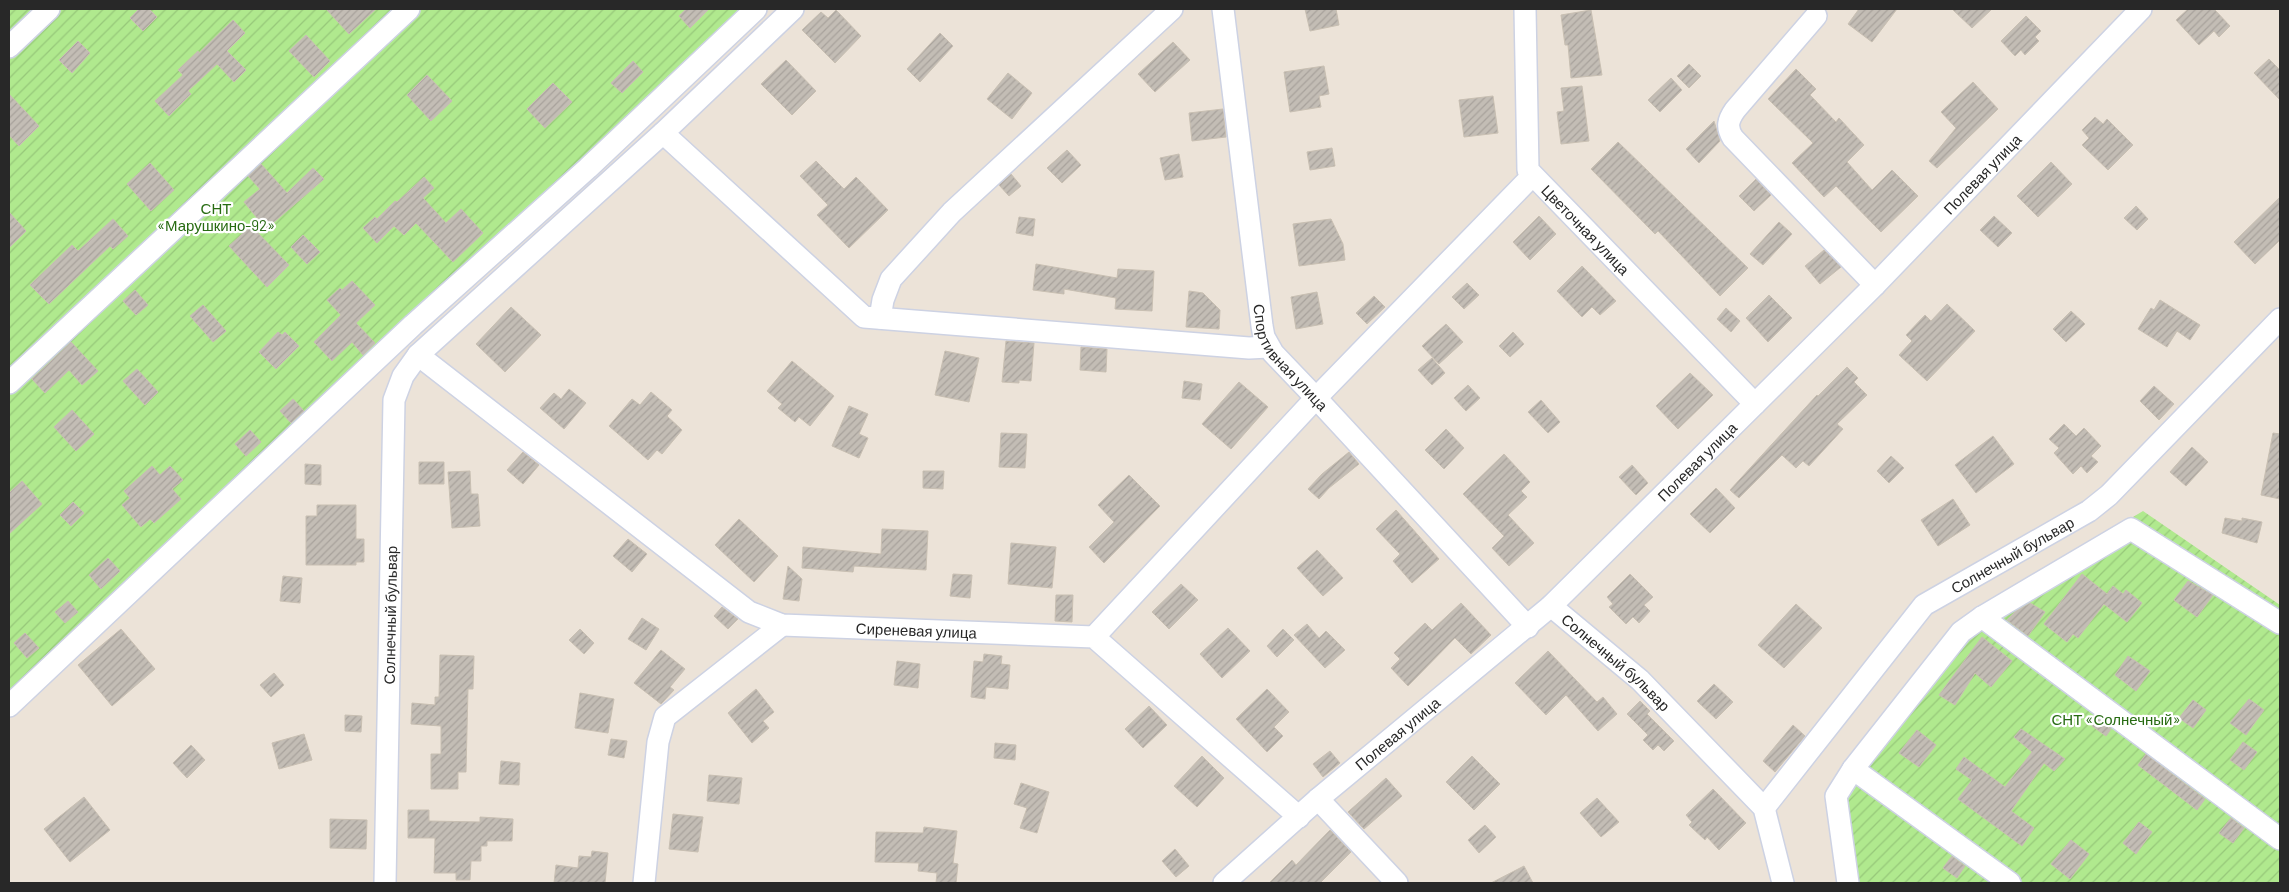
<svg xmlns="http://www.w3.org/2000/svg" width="2289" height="892" viewBox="0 0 2289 892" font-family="Barlow,sans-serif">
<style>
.garden{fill:url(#garden-furrows)}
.building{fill:url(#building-hatch);stroke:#c8bfb2}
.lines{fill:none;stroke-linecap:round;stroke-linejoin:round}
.minor-casing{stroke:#cdd2e3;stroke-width:24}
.minor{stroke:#fff;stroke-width:21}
.labels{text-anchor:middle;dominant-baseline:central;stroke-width:4.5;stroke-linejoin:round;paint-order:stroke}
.street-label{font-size:15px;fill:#282828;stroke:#fff}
.park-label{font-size:15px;fill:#276b12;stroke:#fff}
</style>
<defs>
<pattern id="garden-furrows" width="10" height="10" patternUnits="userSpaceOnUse" patternTransform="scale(1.25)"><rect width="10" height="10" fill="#b0e98e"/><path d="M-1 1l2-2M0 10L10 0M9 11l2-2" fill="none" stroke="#97c87a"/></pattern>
<pattern id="building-hatch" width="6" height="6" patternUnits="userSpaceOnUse" patternTransform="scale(1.25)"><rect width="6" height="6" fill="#c3bdb5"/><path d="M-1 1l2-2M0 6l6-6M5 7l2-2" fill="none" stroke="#a8a29c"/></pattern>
</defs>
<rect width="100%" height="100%" fill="#ece3d8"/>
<path class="garden" d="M9,9H742L9,697Z
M2143,511L2280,605V883H1839L1826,795L1968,617Z"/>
<path class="building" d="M139,9H149L157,17L143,31L130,18Z
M326,9H376L349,34Z
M686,9H709L690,28L679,16Z
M1305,9H1336L1339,25L1310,31Z
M1859,9H1897L1872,42L1848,24Z
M1952,9H1992L1972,28Z
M2188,9H2214L2230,26L2219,37L2214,31L2199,45L2176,20Z
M836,10L861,36L835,63L802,30L821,12L828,18Z
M1591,10L1602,75L1571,78L1568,45H1565L1561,15Z
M2026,16L2041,31L2035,37L2039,41L2025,55L2021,50L2015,56L2001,41Z
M233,20L245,33L227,51L246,70L234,82L217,64L188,91L191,94L169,116L155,101L183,75L178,70L198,51L199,53Z
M940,33L953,46L920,82L907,69Z
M306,35L330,61L314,77L289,51Z
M78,41L90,53L72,73L59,60Z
M1173,42L1190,60L1155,92L1138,74Z
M2269,59L2280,70V100L2254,73Z
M786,60L816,91L792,115L761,84Z
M633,61L643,72L622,93L611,83Z
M1689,64L1701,76L1689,88L1677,76Z
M1324,66L1329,94L1319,96L1321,107L1290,112L1284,72Z
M1796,69L1816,89L1810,95L1836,122L1839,118L1864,145L1847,162L1872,190L1892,170L1918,196L1881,232L1836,186L1824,197L1792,163L1813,143L1768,99Z
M1008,73L1032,93L1012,119L987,99Z
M427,75L452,101L431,121L407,95Z
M1671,78L1682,90L1660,112L1648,100Z
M1973,82L1998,109L1937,168L1929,161L1956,128L1941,112Z
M553,83L572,102L545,128L527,109Z
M1582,86L1589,141L1561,144L1557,112L1564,111L1561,88Z
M9,94L39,126L19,146L9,135Z
M1493,96L1498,133L1464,137L1459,100Z
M1223,109L1226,137L1192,141L1189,113Z
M2095,117L2103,124L2107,119L2133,145L2108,170L2082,145L2089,138L2082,130Z
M1714,121L1720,141L1699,163L1686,149Z
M1618,142L1748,268L1720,296L1658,231L1655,234L1591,169Z
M1332,148L1335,166L1310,170L1307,152Z
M1067,150L1081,165L1062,183L1047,168Z
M1179,154L1183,177L1165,180L1160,158Z
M816,161L844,189L856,177L888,210L849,248L817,215L828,205L800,176Z
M2051,162L2072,184L2038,217L2017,196Z
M150,163L174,190L151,211L127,184Z
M261,164L287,193L313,168L324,179L266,229L244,202L260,189L248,176Z
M1011,174L1021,186L1009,196L999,185Z
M424,177L434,188L423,198L446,223L461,209L483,233L453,262L416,223L404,235L394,226L377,243L363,228L375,217L377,219L395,201L397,202Z
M1756,179L1771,195L1754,211L1739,196Z
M2280,197V240L2255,264L2234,242Z
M2136,206L2148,219L2137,230L2124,218Z
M9,212L26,231L9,248Z
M1539,216L1556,234L1530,260L1513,242Z
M1994,216L2012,233L1998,247L1980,230Z
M1019,217L1035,219L1033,236L1016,233Z
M113,219L128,236L113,249L110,246L49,304L30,285L72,245L78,251Z
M1331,219L1343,244L1345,260L1299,266L1293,224Z
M1779,222L1792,234L1763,265L1750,254Z
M251,226L289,265L267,287L229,246Z
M303,235L320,252L307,264L291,247Z
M1824,250L1841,267L1820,284L1805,266Z
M1036,264L1117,278L1118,269L1154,271L1152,311L1115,309L1116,298L1064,289V294L1033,290Z
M1582,266L1616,301L1600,315L1592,307L1582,317L1557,291Z
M352,281L375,305L356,323L375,343L363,355L352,342L332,361L314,342L341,315L327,300L340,288L342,290Z
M1467,283L1479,295L1464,309L1452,297Z
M135,290L148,305L136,315L123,301Z
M1189,291L1203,293L1220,310L1219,329L1186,327Z
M1317,292L1323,324L1296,329L1291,297Z
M1769,295L1792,318L1768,342L1746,318Z
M1374,296L1385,307L1367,324L1356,313Z
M2160,300L2200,325L2190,340L2177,331L2167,347L2138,329L2151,308L2154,310Z
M1947,304L1975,331L1927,381L1899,355L1912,341L1906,335L1925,315L1931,321Z
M203,305L226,331L213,342L190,316Z
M511,307L541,335L505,372L476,344Z
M1726,308L1740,321L1731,332L1717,319Z
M2071,311L2085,324L2066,342L2053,329Z
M1446,324L1463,342L1439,364L1422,346Z
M278,332L282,335L285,332L299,346L276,369L259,352Z
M1513,332L1524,344L1510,357L1499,346Z
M1006,341L1034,343L1031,381L1019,380V383L1002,382Z
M71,342L98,371L82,385L69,370L45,393L32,379Z
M1081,347L1107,349L1106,372L1080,370Z
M945,351L979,358L969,402L935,395Z
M1432,358L1445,373L1432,385L1418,370Z
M792,361L834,396L810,426L799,417L795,422L778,408L782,404L767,391Z
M1847,367L1858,378L1854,382L1867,395L1837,424L1843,429L1809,466L1803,461L1796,468L1782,455L1739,498L1730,490L1817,395L1818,396Z
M137,369L158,392L145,405L123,381Z
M1690,373L1713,395L1678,429L1656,406Z
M1184,381L1202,384L1200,400L1182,398Z
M1239,382L1268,407L1231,449L1202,424Z
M1468,385L1480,398L1466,411L1454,398Z
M2154,386L2174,404L2159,420L2140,401Z
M569,389L586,403L564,429L540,408L554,393L561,399Z
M651,392L672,410L667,416L682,430L662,454L657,450L648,460L609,426L632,399L640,405Z
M293,399L304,411L291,423L280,411Z
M1541,400L1560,422L1548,433L1528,412Z
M849,406L868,414L859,434L868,438L859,458L832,446Z
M72,410L94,434L76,451L54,427Z
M2064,424L2076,436L2084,428L2101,446L2091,456L2098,462L2087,473L2081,466L2073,474L2054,453L2059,448L2049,439Z
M1446,429L1464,448L1444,469L1425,450Z
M250,430L261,442L246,456L235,444Z
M1001,433L1027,434L1025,468L999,467Z
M2273,433L2280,434V499L2261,495Z
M1993,436L2014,464L1976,493L1955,465Z
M2192,447L2208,462L2186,486L2170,472Z
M523,452L539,465L523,484L507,470Z
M1349,452L1359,464L1329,488L1319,499L1308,489L1322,474Z
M1504,454L1530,482L1521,491L1527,497L1508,515L1534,543L1509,566L1492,548L1504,536L1463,494Z
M1891,456L1904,468L1889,483L1877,471Z
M419,462H444V484H419Z
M305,464L321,465V485L305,484Z
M1632,465L1648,483L1636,495L1619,477Z
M152,466L160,475L170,466L183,480L172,489L181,499L154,523L150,519L141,527L122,505L130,498L124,491Z
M470,471L471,494H478L480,526L452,528L448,472Z
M923,471H944L943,489L923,488Z
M1129,475L1160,506L1104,563L1089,547L1114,522L1098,505Z
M22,481L42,504L9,534V493Z
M1716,488L1735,508L1710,533L1690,514Z
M1953,499L1970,525L1938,546L1921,520Z
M73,502L84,513L71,526L60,515Z
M317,505H356V539H364V562H356V565H306V516H317Z
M1396,510L1439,559L1412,583L1393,561L1400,554L1376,529Z
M2225,518L2242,521V518L2262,522L2257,543L2222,533Z
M739,519L778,556L754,582L715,545Z
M882,529L928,531L926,570L854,566L853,572L802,568L803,547L881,554Z
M628,539L647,554L632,572L613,556Z
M1011,543L1056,547L1052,588L1008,584Z
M1317,550L1343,578L1323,596L1297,568Z
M108,558L120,571L101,589L89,575Z
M788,566L802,579L799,601L783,599Z
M953,574L972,575L970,598L950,596Z
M1630,574L1653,597L1644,605L1650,611L1639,623L1633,617L1626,624L1609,607L1613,604L1607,597Z
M2082,574L2107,594L2113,586L2123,594L2126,590L2142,603L2127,622L2104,604L2078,638L2073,634L2067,642L2044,624Z
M283,576L302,578L300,603L280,601Z
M2188,581L2213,595L2197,617L2174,600Z
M1181,584L1198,600L1169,629L1152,612Z
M1056,595H1073L1072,622L1055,621Z
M68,601L78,612L65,623L55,612Z
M1461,603L1491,635L1471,654L1455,638L1408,686L1391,668L1400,659L1394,653L1425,623L1432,630Z
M2030,603L2045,612L2028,636L2007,620L2016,611Z
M1796,604L1822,628L1784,668L1758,645Z
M722,607L738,619L728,629L714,616Z
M642,618L659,629L646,650L628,639Z
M1307,624L1319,638L1326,631L1345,650L1325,668L1294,635Z
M1228,628L1250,651L1222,678L1200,654Z
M121,629L155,669L112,706L78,665Z
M580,629L594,643L584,654L569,640Z
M1283,629L1294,640L1277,657L1267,646Z
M25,633L39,648L27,658L14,643Z
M1982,637L2012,661L1991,687L1975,673L1955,705L1939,695Z
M661,650L685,669L670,687L674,690L661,704L634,683Z
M1548,651L1597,702L1603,697L1617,714L1598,731L1566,695L1546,715L1515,683Z
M984,654L1002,656L1001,664L1010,665L1008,689L986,687L985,699L971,697L974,661L983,662Z
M440,655L474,656L473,689H468L466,772H458V789H431V754H441V726L411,724L412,703L435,705V697H439Z
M2128,656L2150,671L2136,691L2115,675Z
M897,661L920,664L918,688L894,685Z
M274,673L284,685L271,697L260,685Z
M1714,684L1733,702L1716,719L1697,701Z
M756,689L774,712L763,721L769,728L752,743L728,713Z
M1267,689L1289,712L1274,727L1283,736L1267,752L1236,719Z
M580,693L614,699L608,733L575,728Z
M2249,699L2264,710L2246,735L2230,723Z
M2193,700L2206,710L2193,728L2179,718Z
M1640,701L1650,711L1647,714L1674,741L1664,751L1658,745L1653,750L1643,740L1648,735L1627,714Z
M1149,706L1167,725L1143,748L1125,729Z
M345,715L362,716L361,732L345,731Z
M2098,719L2111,729L2106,736L2092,726Z
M1793,725L1805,736L1775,772L1763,761Z
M2021,729L2065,759L2054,771L2044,763L2011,811L2034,828L2022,846L1958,799L1972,780L1956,769L1964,757L2005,787L2032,752L2014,737Z
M1917,730L1936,745L1919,767L1899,753Z
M304,734L312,760L279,769L272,743Z
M611,739L627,741L624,758L608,755Z
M2243,742L2257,752L2244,770L2230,760Z
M995,743L1016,745L1015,760L994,758Z
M191,745L205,760L187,778L173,763Z
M1330,751L1340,763L1323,777L1313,764Z
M2146,754L2205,799L2197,810L2138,765Z
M1202,756L1224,778L1197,807L1174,786Z
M1472,756L1500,784L1474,810L1446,782Z
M501,761L520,763L519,785L499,784Z
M709,775L742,778L739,804L707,801Z
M1386,778L1402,796L1364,829L1348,812Z
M1021,783L1049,792L1037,833L1020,828L1027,808L1014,804Z
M1713,789L1746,823L1719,850L1707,837L1705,840L1689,825L1692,822L1686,815Z
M84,797L110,830L70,862L44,829Z
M1597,798L1619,822L1601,837L1580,813Z
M408,810H429V821L480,822V817L513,819L512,841H487V846H481V861H471L470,880H456V873H434L435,838H408Z
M673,814L703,817L698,852L669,849Z
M2231,818L2244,828L2233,843L2219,833Z
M330,819L367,820L366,849L330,848Z
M2139,822L2152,832L2136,854L2123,843Z
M1485,825L1496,837L1479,853L1468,840Z
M924,827L957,831L953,863L958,864L956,883H936L937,873L918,871L919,863L875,862L876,832L923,833Z
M1330,830L1351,852L1320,883H1269L1292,860L1296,865Z
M2071,840L2089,854L2070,879L2051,864Z
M1175,849L1189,866L1176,877L1162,861Z
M592,851L608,853L605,883H554L556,865L578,868L579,856L591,857Z
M1952,856L1965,866L1957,878L1943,868Z
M1524,866L1533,883H1491Z"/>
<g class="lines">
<g class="minor-casing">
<g id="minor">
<path d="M793,9L663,133L864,317L1249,348L1269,347"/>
<path id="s1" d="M1223,9L1262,326L1264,337L1273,353L1316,398L1528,627"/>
<path id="s2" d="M1525,9L1528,170L1755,404"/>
<path d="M1816,16L1735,110C1728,120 1726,127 1733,138L1875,285"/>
<path d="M9,47L49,9"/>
<path d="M880,318L883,300L891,279L952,212L1172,9"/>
<path id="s3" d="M418,355L749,612L782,625L1094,637L1299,817"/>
<path d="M9,383L409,9"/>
<path id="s4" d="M1551,606L1640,680L1764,808L1783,883"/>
<path d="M1982,617L2280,839"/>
<path d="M1094,637L1316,398L1532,176"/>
<path d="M9,706L413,325L588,168L756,9"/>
<path d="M1853,769L2010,883"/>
<path d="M1318,799L1397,883"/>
<path id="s5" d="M1764,808L1924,605L2089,511L2109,495L2280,319"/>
<path id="s6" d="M385,883L394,400L403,376L418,355L663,133"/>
<path d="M644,883L658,742L665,717L782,625"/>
<path id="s7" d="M1224,883L1318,799L1551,606L1875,285L2141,9"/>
<path d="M1848,883L1836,796L1853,769L1961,632L1982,617L2131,529L2280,623"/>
</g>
</g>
<use href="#minor" class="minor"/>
</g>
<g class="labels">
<g class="street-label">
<text stroke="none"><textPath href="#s7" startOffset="1039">Полевая улица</textPath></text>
<text stroke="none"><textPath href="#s2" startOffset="244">Цветочная улица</textPath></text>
<text stroke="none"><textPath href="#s1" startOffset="361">Спортивная улица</textPath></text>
<text stroke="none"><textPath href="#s7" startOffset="634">Полевая улица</textPath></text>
<text stroke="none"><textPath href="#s5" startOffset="360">Солнечный бульвар</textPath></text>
<text stroke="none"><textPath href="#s6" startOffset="268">Солнечный бульвар</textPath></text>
<text stroke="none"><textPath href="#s3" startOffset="589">Сиреневая улица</textPath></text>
<text stroke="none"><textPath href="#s4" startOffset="86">Солнечный бульвар</textPath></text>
<text stroke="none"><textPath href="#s7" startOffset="229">Полевая улица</textPath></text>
</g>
<g class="park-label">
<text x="216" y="208">СНТ<tspan x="216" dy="17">«Марушкино-92»</tspan></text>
<text x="2116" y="719">СНТ «Солнечный»</text>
</g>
</g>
<rect width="2289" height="892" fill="none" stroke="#282828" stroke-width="20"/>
</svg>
